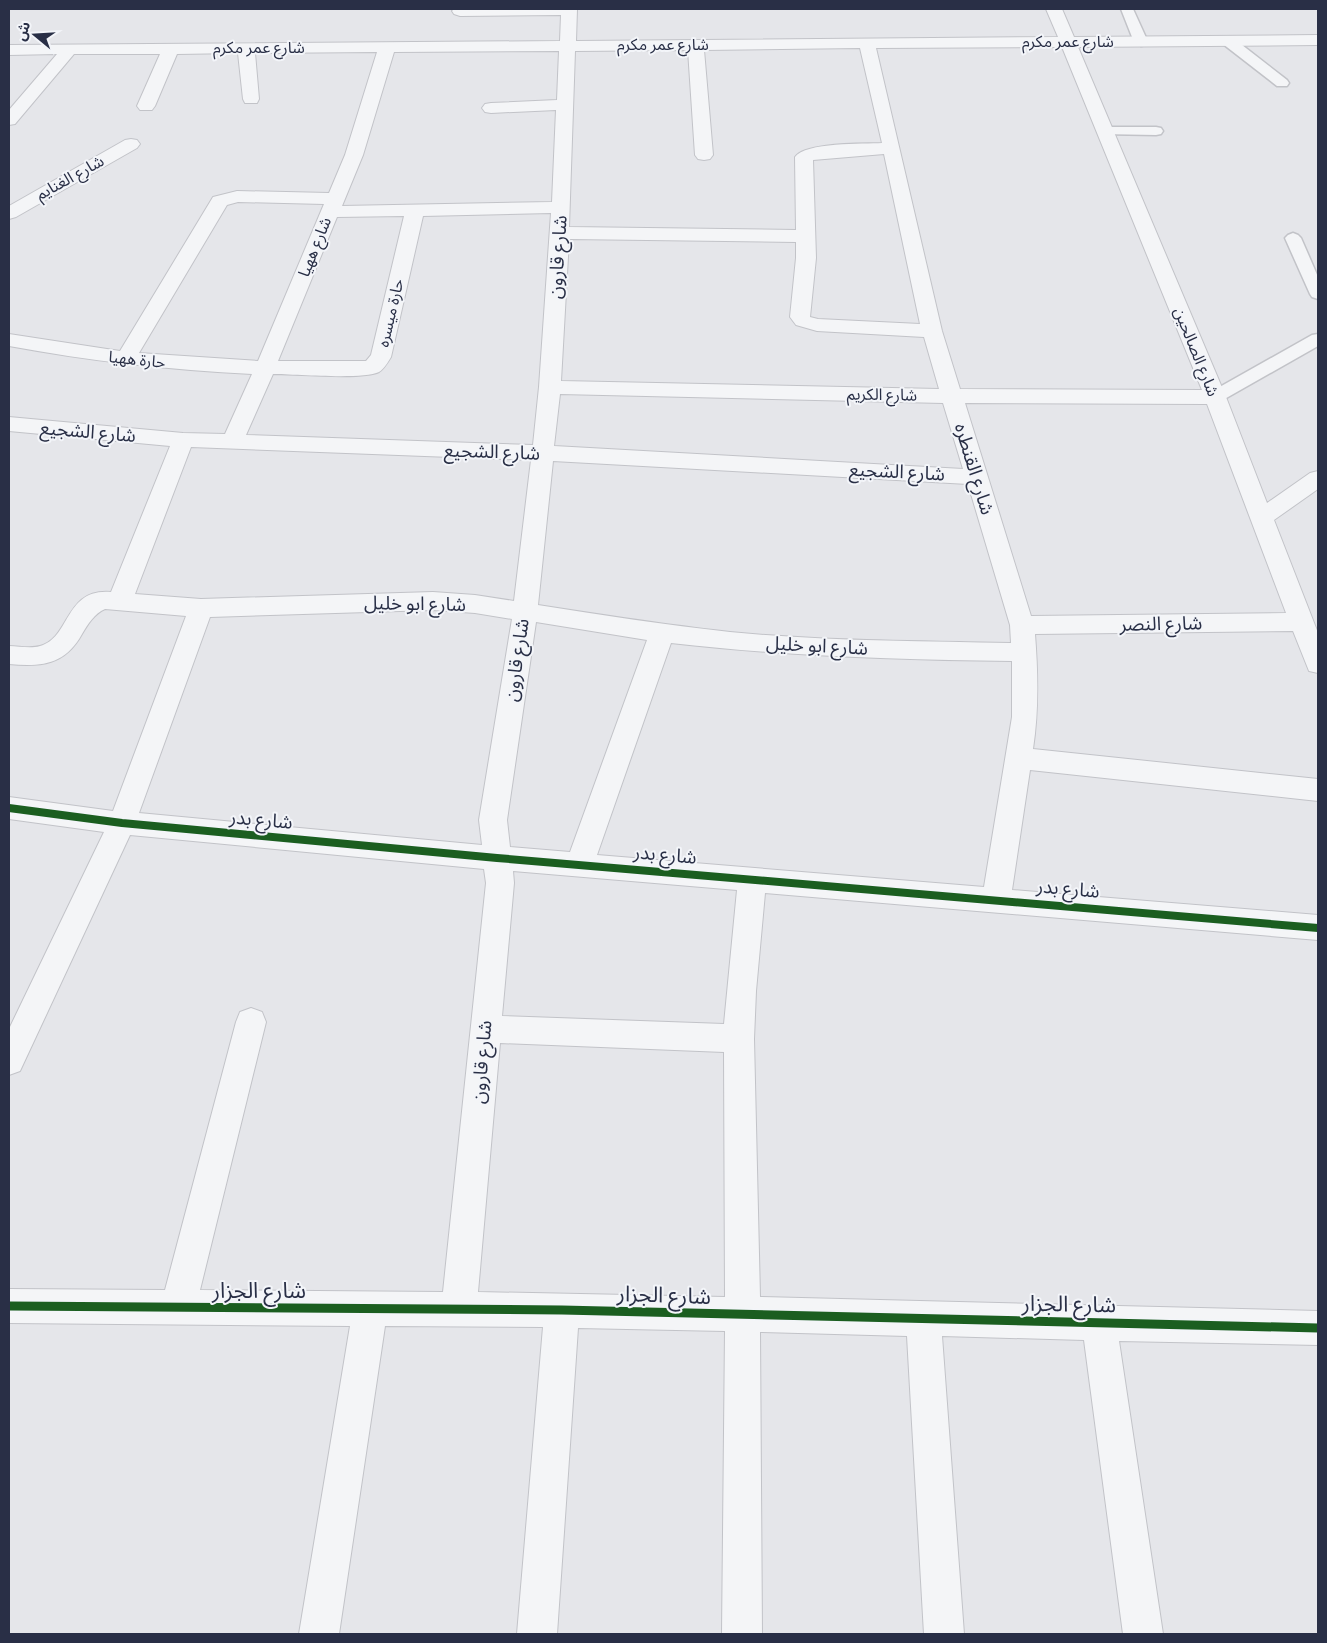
<svg xmlns="http://www.w3.org/2000/svg" width="1327" height="1643" viewBox="0 0 1327 1643" font-family="Signika,'Noto Sans Arabic',sans-serif">
<style>
.lines{fill:none;stroke-linecap:round;stroke-linejoin:round}
.service-casing{stroke:#c2c3c8;stroke-width:3}
.minor-casing{stroke:#c2c3c8;stroke-width:2}
.service{fill:#f4f5f7;fill-rule:evenodd}
.minor{fill:#f4f5f7;fill-rule:evenodd}
.cycleway-far1-casing{stroke:#f3f5f9;stroke-width:11}
.cycleway-casing{stroke:#f3f5f9;stroke-width:12}
.cycleway-far1{stroke:#1b5e20;stroke-width:8}
.cycleway{stroke:#1b5e20;stroke-width:9}
.labels{text-anchor:middle;dominant-baseline:central;stroke-width:4;stroke-linejoin:round;paint-order:stroke}
.far-street-label{font-size:16px;fill:#292f46;stroke:#f3f5f9}
.street-label{font-size:19px;fill:#292f46;stroke:#f3f5f9}
.near-street-label{font-size:22px;fill:#292f46;stroke:#f3f5f9}
</style>
<rect width="100%" height="100%" fill="#e5e6ea"/>
<g class="lines">
<g class="service-casing">
<path id="service" d="M1121,9H1133L1148,42L1146,45L1141,46L1134,42Z
M1228,37L1233,38L1287,80L1289,83L1287,86H1277L1223,44L1221,41L1223,38Z
M1105,127H1156L1161,128L1163,131L1161,134L1156,135L1100,134L1098,131L1100,128Z
M1293,233L1298,235L1301,238L1318,277V299L1312,297L1310,294L1285,238L1288,235Z
M1318,334V346L1221,401L1215,403L1209,401L1206,397L1209,393L1312,335Z"/>
</g>
<g class="minor-casing">
<path id="minor" d="M454,9H577L576,41L1058,37L1046,9H1062L1074,37L1318,35V45L1078,47L1226,397L1267,503L1310,473L1318,471V489L1274,520L1318,633V673L1309,671L1293,631L1035,634C1038,673 1039,710 1033,749L1318,779V801L1030,770L1012,890L1318,915V940L765,893L756,991L754,1039L760,1297L1318,1311V1345L1119,1341L1163,1634H1123L1084,1340L942,1336L964,1634H924L907,1336L760,1332L762,1634H722L725,1331L578,1328L557,1634H517L543,1327L385,1326L339,1634H299L350,1326L9,1323V1289L165,1290L236,1022L240,1012L251,1008L262,1012L266,1022L200,1290L443,1292L486,883L484,869L130,835L20,1071L9,1075V1029L104,832L9,819V797L113,811L186,616L105,609C94,614 88,624 82,634C65,665 41,667 9,664V646C19,646 30,649 40,646C71,638 64,588 111,592L170,446L9,431V417L183,433L225,434L252,374C170,370 90,361 9,346V334L120,351L213,197L237,191L329,193L345,155L377,52L255,53L259,99L257,103H245L243,99L238,53L177,54L155,106L152,110H140L137,106L160,54H74L15,124L9,125V110L57,54L9,55V45L560,41L561,15L460,16L454,14L452,11ZM1062,47L1202,390L960,389L942,331L876,48ZM860,48L882,143C864,144 805,142 795,157L796,230L569,227L575,51L688,50L695,155L698,159L704,160L710,159L713,155L704,50ZM559,51L557,100L491,103L485,104L482,108L485,112L491,113L556,110L552,202L342,206L363,155L394,52ZM884,154L920,324L818,319L810,317L816,258L813,160ZM238,202L324,204L258,361L139,353L227,205ZM551,213L539,387L533,445L246,435L273,374C293,374 363,380 379,372C384,369 388,362 391,357L423,216ZM404,216L371,355L366,361H278L337,217ZM569,239L796,242V258L790,317L796,325L817,331L924,337L939,389L561,381ZM560,394L943,403L963,469L554,446ZM965,403L1207,404L1286,613L1031,616ZM191,447L531,460L514,601L475,595L433,592L201,599L135,594ZM553,461L968,484L1010,625L1011,643C917,641 823,641 730,632C666,625 602,615 538,605ZM433,610L475,613L512,619L479,820L482,845L139,813L210,617ZM536,622L647,640L570,852L510,847L507,820ZM671,643C784,656 898,660 1012,661V717L984,887L597,855ZM513,871L737,890L724,1024L502,1016L514,883ZM500,1043L724,1052L725,1297L478,1292Z
M131,139L137,140L140,144L137,148L16,217L9,219V206L125,140Z"/>
</g>
<use href="#service" class="service"/>
<use href="#minor" class="minor"/>
<g class="cycleway-far1-casing">
<path id="cycleway-far1" d="M9,808L122,823L497,858L1318,928"/>
</g>
<g class="cycleway-casing">
<path id="cycleway" d="M9,1306L562,1310L1318,1328"/>
</g>
<use href="#cycleway-far1" class="cycleway-far1"/>
<use href="#cycleway" class="cycleway"/>
</g>
<g class="labels">
<g class="far-street-label">
<text x="1068" y="42">شارع عمر مكرم</text>
<text x="663" y="45">شارع عمر مكرم</text>
<text x="259" y="48">شارع عمر مكرم</text>
<text transform="translate(70 178) rotate(-29)">شارع الغنايم</text>
<text transform="translate(315 247) rotate(-68)">شارع ههيا</text>
<text transform="translate(391 313) rotate(-77)">حارة ميسره</text>
<text transform="translate(1196 352) rotate(68)">شارع الصالحين</text>
<text transform="translate(137 360) rotate(6)">حارة ههيا</text>
<text transform="translate(882 395) rotate(1)">شارع الكريم</text>
</g>
<g class="street-label">
<text transform="translate(558 257) rotate(-86)">شارع قارون</text>
<text transform="translate(88 432) rotate(5)">شارع الشجيع</text>
<text transform="translate(492 452) rotate(2)">شارع الشجيع</text>
<text transform="translate(974 469) rotate(73)">شارع القنطره</text>
<text transform="translate(897 472) rotate(3)">شارع الشجيع</text>
<text transform="translate(415 604) rotate(1)">شارع ابو خليل</text>
<text transform="translate(1161 624) rotate(-1)">شارع النصر</text>
<text transform="translate(817 646) rotate(3)">شارع ابو خليل</text>
<text transform="translate(517 660) rotate(-82)">شارع قارون</text>
<text transform="translate(261 820) rotate(5)">شارع بدر</text>
<text transform="translate(665 855) rotate(5)">شارع بدر</text>
<text transform="translate(1068 889) rotate(5)">شارع بدر</text>
<text transform="translate(482 1062) rotate(-85)">شارع قارون</text>
</g>
<g class="near-street-label">
<text x="259" y="1290">شارع الجزار</text>
<text transform="translate(664 1295) rotate(2)">شارع الجزار</text>
<text transform="translate(1069 1304) rotate(1)">شارع الجزار</text>
</g>
</g>
<rect width="1327" height="1643" fill="none" stroke="#292f46" stroke-width="20"/>
<g transform="translate(35 35) rotate(288)" stroke="#f3f5f9" stroke-width="4" paint-order="stroke">
<path d="M0-4L9 19L0 12L-9 19Z" fill="#292f46"/>
<text y="-8" font-size="14" font-weight="bold" text-anchor="middle" fill="#292f46">ش</text>
</g>
</svg>
